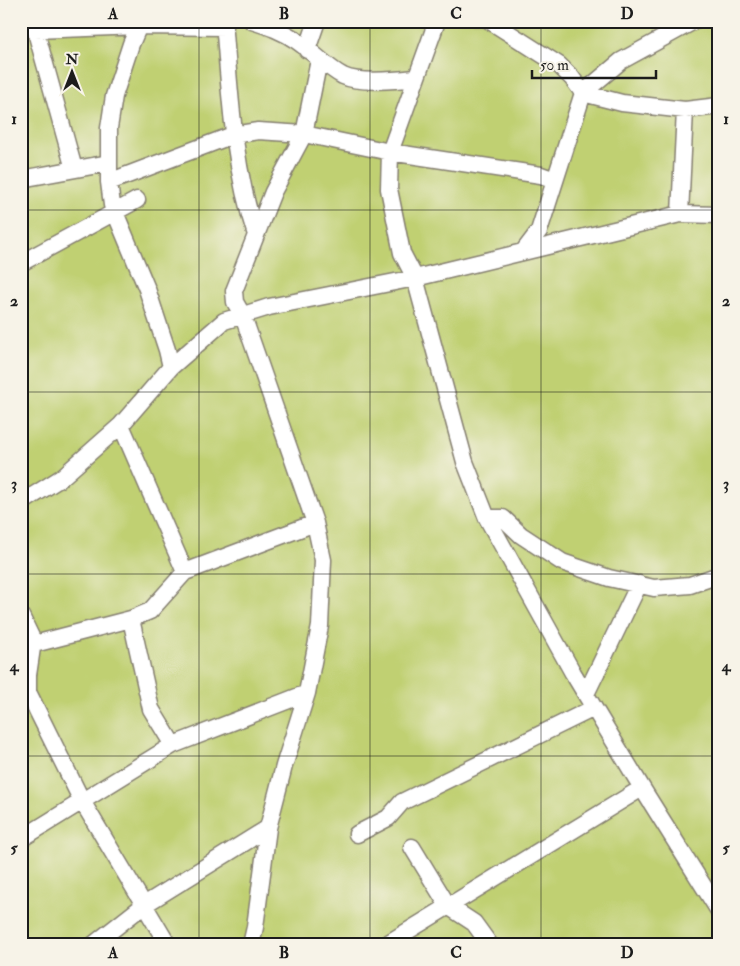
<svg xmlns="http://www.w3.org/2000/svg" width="740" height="966" viewBox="0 0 740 966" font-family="'IM FELL Double Pica',serif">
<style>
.green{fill:#c0d072;stroke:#6e7647}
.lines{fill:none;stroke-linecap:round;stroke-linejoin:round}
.minor-casing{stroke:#857f70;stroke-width:19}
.minor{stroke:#fff;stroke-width:16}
.grid{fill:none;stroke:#1c1c1c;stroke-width:1;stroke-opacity:0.55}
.neatline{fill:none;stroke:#1c1c1c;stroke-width:2}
.grid-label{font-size:16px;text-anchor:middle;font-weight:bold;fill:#1c1c1c}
</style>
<rect width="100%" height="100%" fill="#f7f3e8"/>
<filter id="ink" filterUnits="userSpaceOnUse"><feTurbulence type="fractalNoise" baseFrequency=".02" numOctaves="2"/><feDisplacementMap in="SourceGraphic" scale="10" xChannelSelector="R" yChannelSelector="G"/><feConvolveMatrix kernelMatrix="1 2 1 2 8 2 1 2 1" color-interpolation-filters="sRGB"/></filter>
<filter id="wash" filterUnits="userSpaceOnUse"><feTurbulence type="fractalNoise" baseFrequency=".0096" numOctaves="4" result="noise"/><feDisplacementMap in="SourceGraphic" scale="20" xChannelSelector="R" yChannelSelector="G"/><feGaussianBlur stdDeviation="1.12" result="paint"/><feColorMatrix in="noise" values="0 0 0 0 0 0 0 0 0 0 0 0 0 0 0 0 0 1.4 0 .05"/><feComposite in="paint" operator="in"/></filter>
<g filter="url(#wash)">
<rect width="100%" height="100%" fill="#eee2c5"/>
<path class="green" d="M21,21H719V945H21Z"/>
</g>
<g filter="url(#ink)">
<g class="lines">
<g class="minor-casing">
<path id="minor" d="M33,21L74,169
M141,21L131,44L114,96L109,128V182L112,205L147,289L167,350L171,367
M224,21C230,93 233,166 256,235
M252,21C268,26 283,31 297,41C313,52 326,67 343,76C360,84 397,80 415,78
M437,21L390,152L389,189L402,253L415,278L465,462L487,518L573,673L642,788L719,911
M490,21L559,65L572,78L583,93L622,103L685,110L719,106
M35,30L139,26L225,27
M307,50L317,21
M21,179L109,163
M109,182L233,135L258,131L304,134L390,152L541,175L555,180
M680,214L685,110
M523,252L680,214L719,215
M21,263L137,200
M121,425L185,572
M21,503L61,478L121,425L171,367L224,321L269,307L415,278L523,252L539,231L583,93L621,61L694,21
M487,518H503L521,535L562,562L609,578L654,588L690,585L719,575
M21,616L33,641L38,643L131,619L150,611L185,572L315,523
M131,619L151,709L173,745
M33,641L28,675V692L82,801L168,945
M586,694L639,584
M357,834L388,818L402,802L594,708
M21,839L173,745L307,693
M412,847L448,906L474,923L490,945
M93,945L144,905L268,828
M251,945L255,927L268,828L284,766L307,693L320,626L323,560L315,523L243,316L235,302L234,291L273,192L304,134L319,60
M385,945L642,788"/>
</g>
<use href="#minor" class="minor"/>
</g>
</g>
<path class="grid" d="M199,21V945M370,21V945M541,21V945M21,210H719M21,392H719M21,574H719M21,756H719"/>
<rect width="740" height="966" fill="none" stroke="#f7f3e8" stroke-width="55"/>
<g transform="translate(72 72)" stroke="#f7f3e8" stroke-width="4" paint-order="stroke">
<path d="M0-4L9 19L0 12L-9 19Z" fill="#1c1c1c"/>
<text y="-8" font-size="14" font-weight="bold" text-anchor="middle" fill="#1c1c1c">N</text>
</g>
<path d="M532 70v8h124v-8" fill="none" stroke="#1c1c1c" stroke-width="2.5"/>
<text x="540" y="70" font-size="15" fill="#1c1c1c" stroke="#f7f3e8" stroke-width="4" paint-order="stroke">50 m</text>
<rect x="28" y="28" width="684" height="910" class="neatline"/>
<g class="grid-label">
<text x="113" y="19">A</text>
<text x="284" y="19">B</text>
<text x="456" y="19">C</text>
<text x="627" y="19">D</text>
<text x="14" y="124">1</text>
<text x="726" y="124">1</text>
<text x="14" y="306">2</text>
<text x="726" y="306">2</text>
<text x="14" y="489">3</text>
<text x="726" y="489">3</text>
<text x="14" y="671">4</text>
<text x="726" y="671">4</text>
<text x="14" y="853">5</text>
<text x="726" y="853">5</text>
<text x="113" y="958">A</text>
<text x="284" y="958">B</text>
<text x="456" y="958">C</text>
<text x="627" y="958">D</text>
</g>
</svg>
